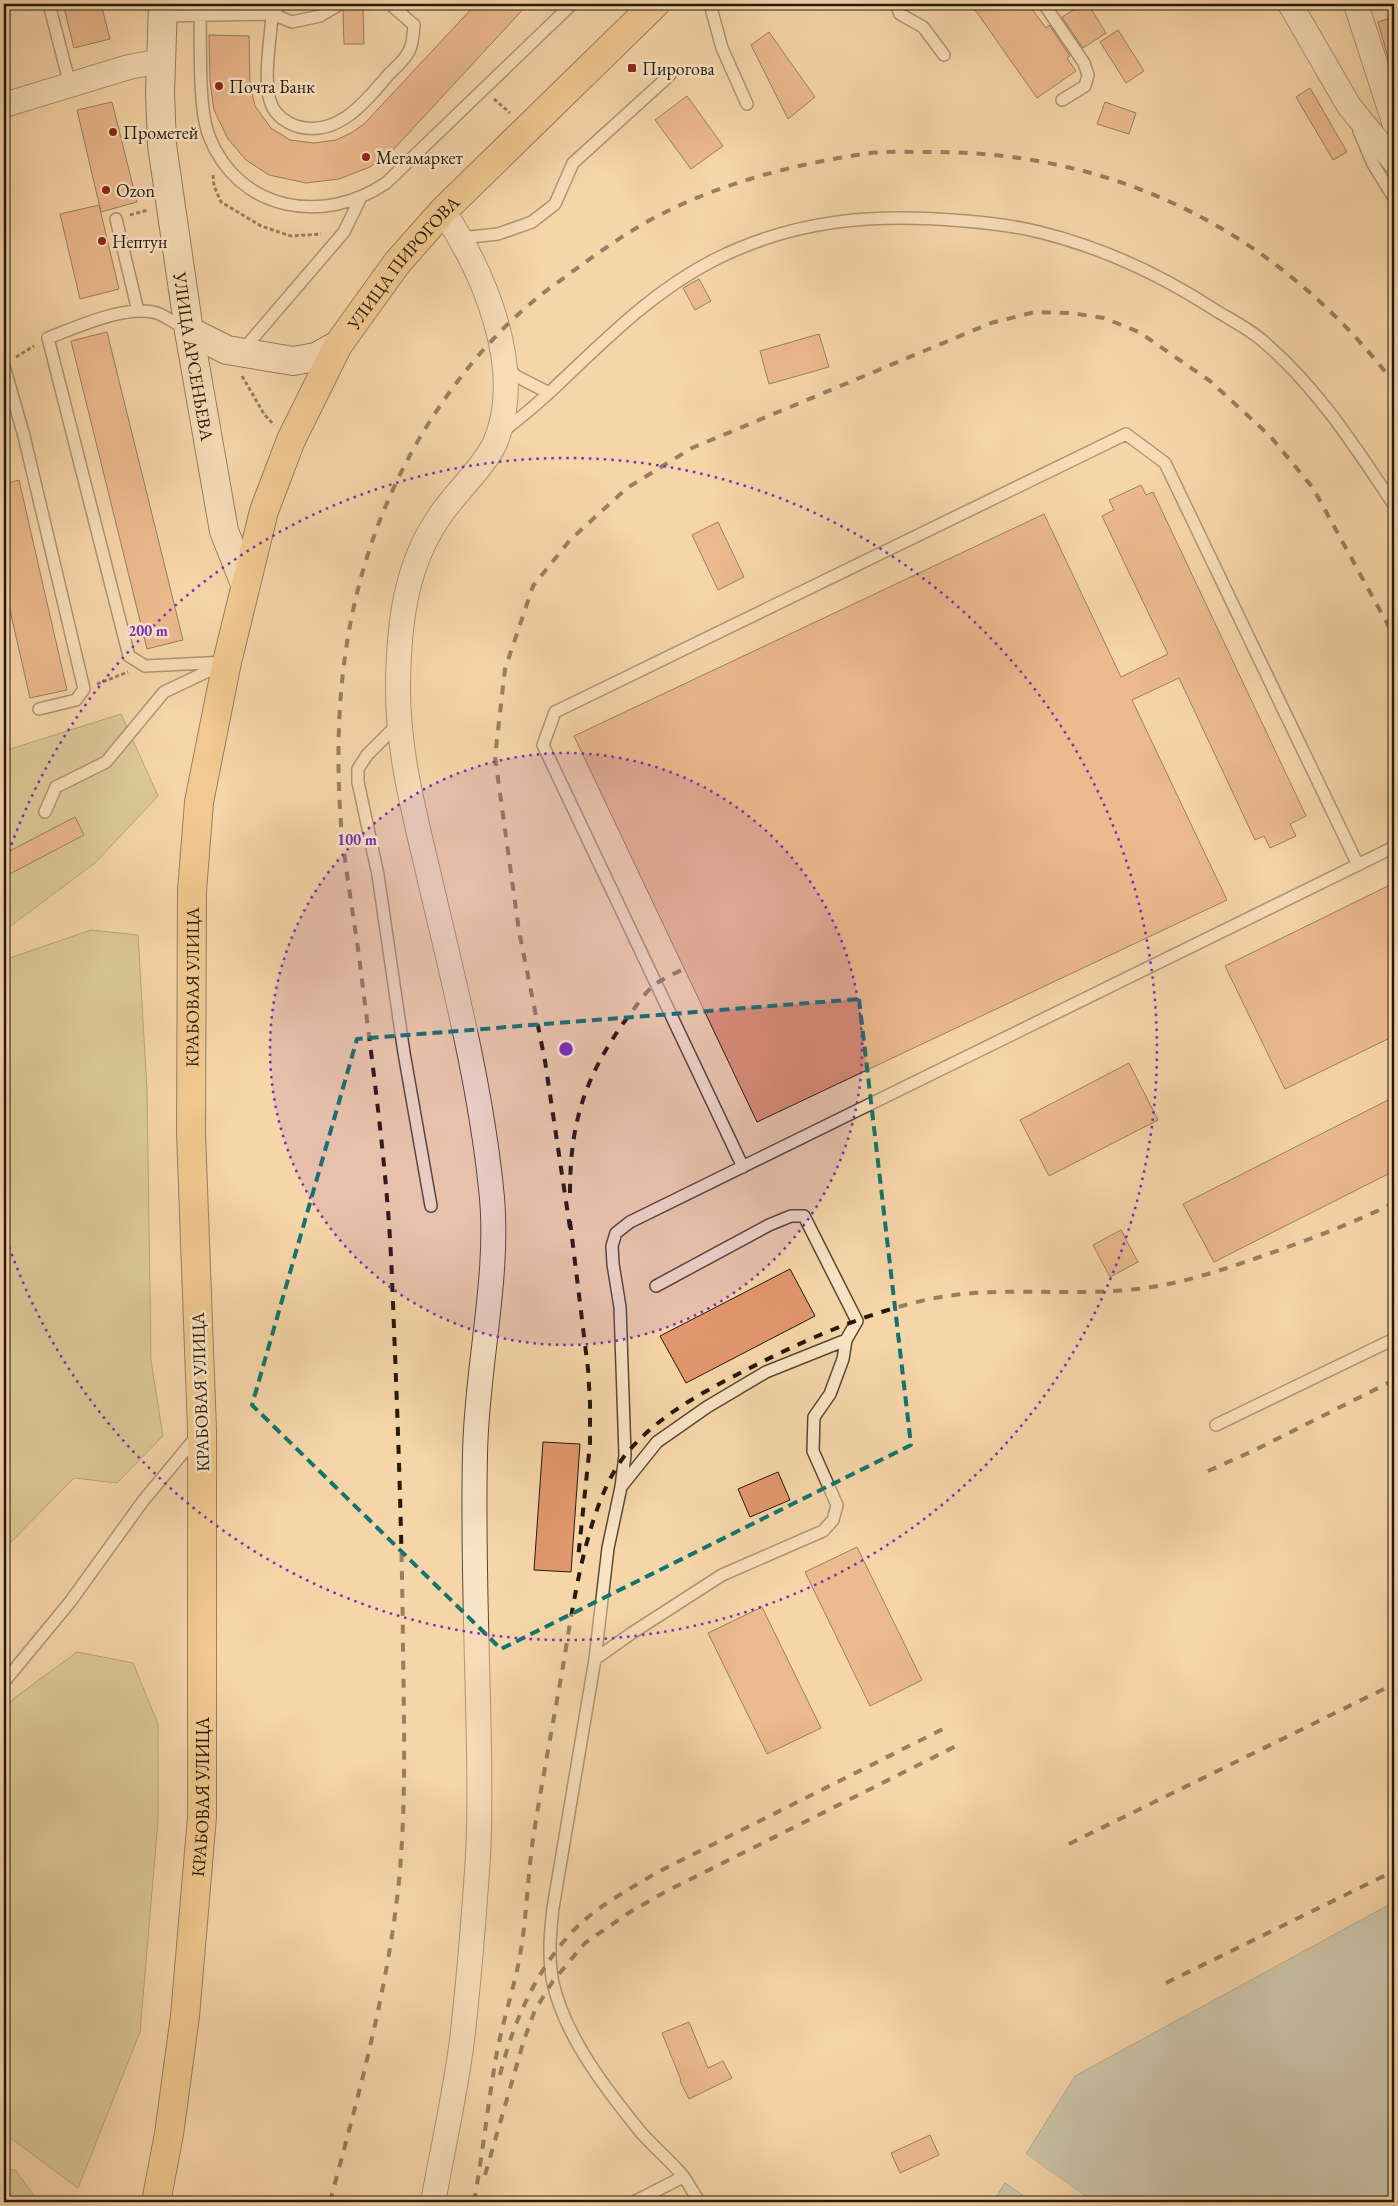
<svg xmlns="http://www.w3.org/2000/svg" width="1398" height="2206" viewBox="0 0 1398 2206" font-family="'EB Garamond',serif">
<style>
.green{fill:#c0bd85;stroke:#726b48}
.water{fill:#9fb7b1;stroke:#6e786e}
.pier{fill:#f6d6a9}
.building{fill:#e2976e;stroke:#25190a}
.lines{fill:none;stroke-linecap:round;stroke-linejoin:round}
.service-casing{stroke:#594832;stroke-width:14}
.minor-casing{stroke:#594832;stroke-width:26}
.secondary-casing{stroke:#25190a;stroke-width:30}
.primary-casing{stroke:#25190a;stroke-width:30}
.path{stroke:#25190a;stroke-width:3;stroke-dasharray:4 2.5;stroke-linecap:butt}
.service{stroke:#f9e4c7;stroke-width:11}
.minor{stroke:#f9e4c7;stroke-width:24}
.secondary{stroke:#f9e4c7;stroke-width:28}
.primary{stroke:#ebbb74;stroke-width:28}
.rail{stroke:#25190a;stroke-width:4;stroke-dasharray:9 9;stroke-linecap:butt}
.marked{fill:none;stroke:#0f766e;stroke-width:4;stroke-dasharray:10 6;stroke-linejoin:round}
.ring{fill:none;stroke:#7b2cbf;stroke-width:2.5;stroke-dasharray:2.5 5}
.poi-dot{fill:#8f2418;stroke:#f9e4c7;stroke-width:2}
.labels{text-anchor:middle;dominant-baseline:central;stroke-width:5;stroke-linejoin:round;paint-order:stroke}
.poi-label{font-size:18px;fill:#25190a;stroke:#f9e4c7;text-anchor:start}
.street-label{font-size:18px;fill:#25190a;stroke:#f9e4c7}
.centre{fill:#7b2cbf;stroke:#f9e4c7;stroke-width:2.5}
.ring-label{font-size:15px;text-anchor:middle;font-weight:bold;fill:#7b2cbf;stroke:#f9e4c7;stroke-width:5;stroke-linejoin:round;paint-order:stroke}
</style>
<rect width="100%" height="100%" fill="#f6d6a9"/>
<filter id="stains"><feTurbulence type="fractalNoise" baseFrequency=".004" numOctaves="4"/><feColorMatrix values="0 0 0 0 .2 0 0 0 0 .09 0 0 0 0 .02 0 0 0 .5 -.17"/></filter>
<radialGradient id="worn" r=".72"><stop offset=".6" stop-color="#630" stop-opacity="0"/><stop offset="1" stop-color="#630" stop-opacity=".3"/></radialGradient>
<path class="green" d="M121,714L158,796L95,863L4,931V751Z
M91,930L138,935L147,1089L151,1361L163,1436L117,1483L74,1478L4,1549V960Z
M77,1652L133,1663L158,1724V1821L140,2032L78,2188L4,2133V1713L13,1699Z
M4,2169L15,2170L39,2202H4Z"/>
<path class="water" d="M1394,1902V2202H1093L1026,2154L1075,2076Z
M1005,2183L1032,2202H993Z"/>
<path class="pier" d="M1026,2154L1093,2202H1088L1025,2156Z"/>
<path class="building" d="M63,4H101L110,39L74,48Z
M476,4H528L393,150L370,167L339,179L306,183L269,175L246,160L228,139L214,110L210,82L209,35L249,36L250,84L255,106L271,128L290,140L314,143L336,140L351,133L364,124Z
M971,4H1028L1046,28L1049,25L1070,56L1067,58L1076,71L1037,98Z
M1083,4H1088L1106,33L1083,48L1062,17Z
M347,7H363L364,44H344L343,11Z
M1394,17V64L1390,65L1378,22Z
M1118,30L1144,71L1126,83L1100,42Z
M769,32L815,97L788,119L751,45Z
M1310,88L1347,152L1333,160L1296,97Z
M687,96L723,146L691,169L655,120Z
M112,102L137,202L101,212L77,110Z
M1105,102L1136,113L1129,134L1097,124Z
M99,205L119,289L80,299L60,214Z
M699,279L711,301L695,310L683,288Z
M107,332L183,640L147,649L71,341Z
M819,334L829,367L769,384L760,351Z
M19,480L67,690L30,698L4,584V484Z
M1141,485L1146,495L1153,492L1306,816L1290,824L1296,836L1270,848L1264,836L1255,840L1179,678L1132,700L1227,900L757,1122L574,736L1044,514L1121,677L1168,654L1102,516L1114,510L1109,500Z
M718,522L744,577L718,590L692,535Z
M75,817L84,835L4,877V854Z
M1394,883V1036L1285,1089L1225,966Z
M1129,1063L1158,1120L1049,1176L1020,1120Z
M1394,1097V1171L1214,1262L1183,1204Z
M1121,1230L1138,1262L1110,1277L1093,1245Z
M790,1269L815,1316L686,1383L660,1336Z
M543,1442L580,1444L571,1572L534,1570Z
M778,1472L790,1500L750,1517L738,1489Z
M857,1547L922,1680L870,1706L805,1572Z
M762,1607L821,1728L767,1754L708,1633Z
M689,2022L708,2068L723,2061L732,2078L689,2099L680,2081L681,2080L662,2033Z
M930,2135L939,2155L900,2173L891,2153Z"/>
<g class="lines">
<g class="service-casing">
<path id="service" d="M49,4L70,85
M340,4L320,16L292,22L272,14C271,39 261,87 273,108C278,117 288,123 296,126C337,139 366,101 389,74C396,67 405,60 409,51C413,45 413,33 414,25L390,4
M710,4L722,48L747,104
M896,4L900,14L923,27L944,55
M1044,4L1084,63L1088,75L1085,86L1062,100
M200,15C201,47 198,108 209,136C238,211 323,226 386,183L572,4
M163,16L272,14L281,4
M1359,131L1373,164L1394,198
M116,219L138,311
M461,238L498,234L532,222L555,204L573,163L670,75
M188,330C178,325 167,317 157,313C126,304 77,327 48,338L129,656L145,666L227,662
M242,351L344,232L361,197
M4,366L24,436L84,689L76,700L39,709
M507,366L516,376L549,393
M502,432C519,419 536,405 551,391C602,343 651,292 714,260C795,219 875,213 965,221C989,223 1015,226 1039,232C1101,247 1161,275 1215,310C1231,320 1250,329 1264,342C1317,387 1356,448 1394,505
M398,724L367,755L358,769V782L378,875L404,1053L431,1206
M45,812L56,787L106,762L164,692L221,665
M743,1167L543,745L555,712L1126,434L1165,463L1358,865
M1216,1425L1394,1339
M621,1487L657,1442L707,1407L766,1372L846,1340
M595,1659L632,1633L722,1575L823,1531L833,1520L837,1505L813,1451L814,1417L830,1394L843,1359L846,1340L857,1321L804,1216H791L769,1225L656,1286
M4,1682L70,1602L143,1501L197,1436
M634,2202L683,2177
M699,2202C694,2194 689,2184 683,2176C670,2160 652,2146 639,2130C605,2088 565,2036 553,1983C548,1958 550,1933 553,1908L595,1659L608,1548L621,1487L625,1455L620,1307L613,1264L612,1246L616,1233L630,1222L1394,847"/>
</g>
<g class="minor-casing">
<path id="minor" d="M1290,4L1349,106L1394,161
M1356,4L1394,122
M4,105L129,67L161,61
M433,2202C443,2148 455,2095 462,2040C469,1979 474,1917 478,1856C481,1804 479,1753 478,1701C476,1619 473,1537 475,1455C476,1367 501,1274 491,1188C480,1082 453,979 429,876C414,812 397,749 398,683C399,624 405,567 439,517C454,494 485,466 495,443C526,370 484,272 443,211"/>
</g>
<g class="secondary-casing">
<g id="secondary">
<path id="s1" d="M163,4L160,93L162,145L189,331L224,531L245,584"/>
<path d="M189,331L227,350L293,361L316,357L338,345"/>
</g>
</g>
<g class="primary-casing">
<g id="primary">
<path id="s2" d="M156,2202L169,2134L185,2016L202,1817V1430L191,1133L192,891L199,802L227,662L264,511L291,440L338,345L397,263L443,211L655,4"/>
</g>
</g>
<path class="path" d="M494,99L510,113
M213,175L214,186L221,202L261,226L291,236L321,234
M130,215L148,210
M16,357L34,346
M242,376L264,414L274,425
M97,684L128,672"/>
<use href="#service" class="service"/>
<use href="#minor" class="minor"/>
<use href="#secondary" class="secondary"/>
<use href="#primary" class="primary"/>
<path class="rail" d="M570,1193C570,1122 585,1076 627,1018C636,1007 645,991 657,983C665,978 675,973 684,969
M570,1221L588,1369L590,1402V1444L578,1559
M570,1228L545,1061L519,931L495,757L505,669L533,586L570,540L627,488L692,448L991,323L1035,312L1071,313L1104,318L1139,332L1210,381L1270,436L1313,488L1394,636
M1208,1471L1255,1450L1394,1380
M1069,1844L1394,1684
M1166,1983L1394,1871
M500,2075C513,2023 535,1972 572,1932C594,1908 628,1890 656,1873L947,1727
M485,2175L524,2040L535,2010L553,1981L585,1943L630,1912L665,1892L956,1746
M330,2202C359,2093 390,1983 400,1870C406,1796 404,1722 403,1648C402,1525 397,1402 392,1279C388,1171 372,1063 359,956C353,912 345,868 341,824C331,687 349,560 419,439C454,380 498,326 554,285C586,262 617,238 652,219C717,184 791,165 863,154C882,151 902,152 922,152C1114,149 1277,231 1394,383
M474,2202C483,2152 488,2102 497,2052C504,2015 517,1980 522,1943C527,1908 528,1874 533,1839C542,1781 553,1724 563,1666C573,1606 587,1500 627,1453C658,1416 701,1393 744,1371C802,1341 865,1313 930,1299C998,1285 1068,1297 1137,1289C1182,1284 1226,1269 1268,1254C1311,1239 1353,1223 1394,1203"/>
</g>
<path d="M0 0H1398V2206H0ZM859,999L911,1445L501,1649L252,1405L357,1039Z" fill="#f6d6a9" fill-opacity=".55" fill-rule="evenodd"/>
<path class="marked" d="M859,999L911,1445L501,1649L252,1405L357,1039Z"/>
<circle cx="566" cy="1049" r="296" fill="#7b2cbf" fill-opacity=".12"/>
<g class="ring">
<circle cx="566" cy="1049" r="296"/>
<path d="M4 866A591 591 0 1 1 4 1232"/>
</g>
<g class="poi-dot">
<rect x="627" y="63" width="10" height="10" rx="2.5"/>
<circle cx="219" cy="86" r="5"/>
<circle cx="113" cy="132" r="5"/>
<circle cx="366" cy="157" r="5"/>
<circle cx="106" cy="190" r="5"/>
<circle cx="102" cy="241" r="5"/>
</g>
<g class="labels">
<g class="poi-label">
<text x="642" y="68">Пирогова</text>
<text x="229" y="86">Почта Банк</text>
<text x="123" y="132">Прометей</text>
<text x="376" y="157">Мегамаркет</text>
<text x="116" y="190">Ozon</text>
<text x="112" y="241">Нептун</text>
</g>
<g class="street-label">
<text stroke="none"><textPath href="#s2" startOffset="1989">УЛИЦА ПИРОГОВА</textPath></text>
<text stroke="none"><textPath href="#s1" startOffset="355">УЛИЦА АРСЕНЬЕВА</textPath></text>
<text stroke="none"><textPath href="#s2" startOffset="1218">КРАБОВАЯ УЛИЦА</textPath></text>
<text transform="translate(200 1392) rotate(-92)">КРАБОВАЯ УЛИЦА</text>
<text stroke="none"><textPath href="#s2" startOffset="408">КРАБОВАЯ УЛИЦА</textPath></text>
</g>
</g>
<circle cx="566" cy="1049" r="8" class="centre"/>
<g class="ring-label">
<text x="148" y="636">200 m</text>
<text x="357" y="845">100 m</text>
</g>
<rect width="1398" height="2206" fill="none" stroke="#f6d6a9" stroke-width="20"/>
<rect x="5" y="5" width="1388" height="2196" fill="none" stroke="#25190a" stroke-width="2.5"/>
<rect x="10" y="10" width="1378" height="2186" fill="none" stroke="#25190a"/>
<rect width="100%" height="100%" filter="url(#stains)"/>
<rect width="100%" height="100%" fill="url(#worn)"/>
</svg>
